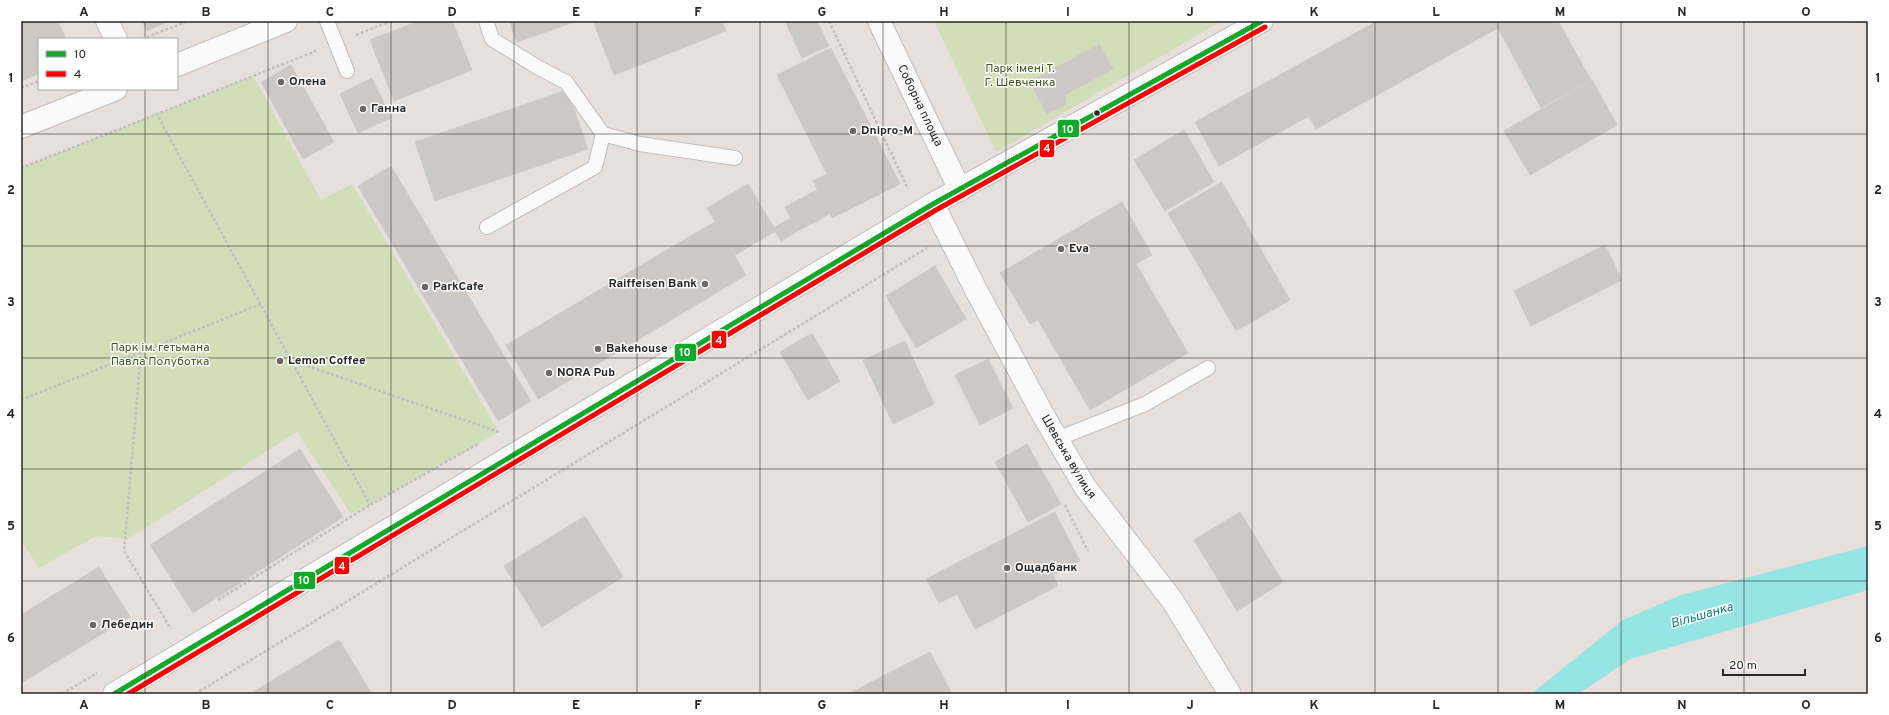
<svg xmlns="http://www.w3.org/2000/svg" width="1889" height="715" viewBox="0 0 1889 715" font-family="Overpass,sans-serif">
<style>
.green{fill:#d2deb7}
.water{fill:#94e5e4}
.building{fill:#ccc8c6;stroke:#d0cbc9}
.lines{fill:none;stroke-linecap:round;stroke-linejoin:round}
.lane-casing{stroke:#c0bebe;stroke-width:16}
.street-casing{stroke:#c0bebe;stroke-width:24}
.secondary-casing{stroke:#c0bebe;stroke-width:24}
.path{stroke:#c1c0c0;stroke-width:2.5;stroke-dasharray:3 2;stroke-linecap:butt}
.lane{stroke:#fbfafa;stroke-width:14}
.street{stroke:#fbfafa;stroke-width:22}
.secondary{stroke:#fbfafa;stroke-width:22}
.bus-1-casing{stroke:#fff;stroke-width:8}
.bus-2-casing{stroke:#fff;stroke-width:8}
.bus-1{stroke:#10a929;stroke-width:5}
.bus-2{stroke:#f00;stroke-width:5}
.grid{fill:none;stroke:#272727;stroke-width:1;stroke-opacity:0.55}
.poi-dot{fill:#6a6766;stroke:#fff;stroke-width:1.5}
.bus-dot{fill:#272727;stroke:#fff;stroke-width:1.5}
.labels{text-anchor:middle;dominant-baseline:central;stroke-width:3;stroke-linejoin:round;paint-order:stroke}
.park-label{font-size:12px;fill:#3c5e1d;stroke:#fff}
.poi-label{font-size:12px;font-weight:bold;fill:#272727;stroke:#fff;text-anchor:start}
.street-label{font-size:12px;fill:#272727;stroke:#fff}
.water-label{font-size:13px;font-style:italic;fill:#147e88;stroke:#fff}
.line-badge{stroke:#fff;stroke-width:1.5}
.badge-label{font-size:11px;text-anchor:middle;font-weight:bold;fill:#fff}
.neatline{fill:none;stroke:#272727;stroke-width:1.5}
.grid-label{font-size:13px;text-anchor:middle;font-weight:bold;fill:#272727}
</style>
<rect width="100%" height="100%" fill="#e6dfdc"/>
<path class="green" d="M934,21H1222L996,152Z
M253,76L321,200L352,184L499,432L351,514L297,432L128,539L96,536L39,568L21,541V168Z"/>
<path class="water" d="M1868,546V590L1630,659L1578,694H1531L1623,620L1681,595Z"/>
<path class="building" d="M21,21H58L66,39H39V74L21,81Z
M142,21H169L147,31Z
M419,21H452L472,70L394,101L370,40Z
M509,21H577L517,42Z
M593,21H722L726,31L614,75Z
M785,21H817L829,46L802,58Z
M1377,21H1558L1591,80L1541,108L1498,28L1316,129L1309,116L1219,166L1195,122Z
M1851,21H1868V23L1851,22Z
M1099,44L1113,69L1065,95L1066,104L1047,114L1030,82Z
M831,48L900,184L832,218L813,181L827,174L777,75Z
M291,65L334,142L303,159L261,82Z
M372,78L391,118L358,133L340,94Z
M1592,80L1617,125L1530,175L1504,131Z
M567,90L588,149L435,201L415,142Z
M1184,130L1214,182L1165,211L1134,160Z
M391,166L531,401L498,421L358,186Z
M1222,182L1290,300L1236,331L1168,213Z
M748,184L776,231L735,255L707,208Z
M817,190L830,214L798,231L785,207Z
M1122,202L1152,255L1136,264L1188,353L1090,410L1038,320L1030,324L1000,273Z
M791,218L798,231L781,241L773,228Z
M715,222L746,275L726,287L694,234Z
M694,234L726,287L616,353L584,299Z
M1605,245L1622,280L1531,326L1514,291Z
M935,266L966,319L916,348L886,296Z
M584,299L616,353L538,399L506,345Z
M812,333L840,381L808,400L780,352Z
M905,341L934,404L893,424L863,360Z
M988,359L1013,408L980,425L955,375Z
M1027,444L1061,504L1028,522L995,462Z
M300,449L343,517L193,613L150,545Z
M1055,512L1080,561L1053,575L1058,586L975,629L957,594L939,603L926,579Z
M1240,512L1283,582L1237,611L1194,540Z
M585,516L623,577L542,627L504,566Z
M99,567L130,617L21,683V615Z
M339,640L372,694H250Z
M930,652L952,694H848Z"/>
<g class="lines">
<g class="lane-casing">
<path id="lane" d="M327,21L347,71
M486,21L492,39L539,68L566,82L603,134L640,144L735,158
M487,227L595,167L603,134
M1057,439L1145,404L1208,368"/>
</g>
<g class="street-casing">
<g id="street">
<path d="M107,21L116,39"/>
<path id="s1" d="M933,204L976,290L1042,413L1085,487L1172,600L1230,694"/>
</g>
</g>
<g class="secondary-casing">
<g id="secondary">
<path id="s2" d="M879,21L960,190"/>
<path d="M177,65L286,21"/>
<path d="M21,127L116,89"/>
<path d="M114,694L933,204L1262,21"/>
</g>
</g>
<path class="path" d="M829,21L908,189
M356,35L391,21
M142,39L188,21
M21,88L39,81
M156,113L370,505
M21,168L316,51
M141,352L124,551L171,629
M293,361L499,432
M21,400L261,304
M1065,505L1088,551
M218,600L370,505L478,444
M62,694L97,673
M195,694L927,248"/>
<use href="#lane" class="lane"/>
<use href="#street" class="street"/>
<use href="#secondary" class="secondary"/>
<g class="bus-1-casing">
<path id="bus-1" d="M114,694L933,204L1262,21"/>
</g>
<g class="bus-2-casing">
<path id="bus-2" d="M128,694L936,210L1265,27"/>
</g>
<use href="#bus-1" class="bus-1"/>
<use href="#bus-2" class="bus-2"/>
</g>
<path class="grid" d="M145,21V39M268,21V694M391,21V694M514,21V694M637,21V694M760,21V694M883,21V694M1006,21V694M1129,21V694M1252,21V694M1375,21V694M1498,21V694M1621,21V694M1744,21V694M145,89V694M21,134H1868M21,246H1868M21,358H1868M21,469H1868M21,581H1868"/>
<g class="poi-dot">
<circle cx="281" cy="82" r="4"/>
<circle cx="363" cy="109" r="4"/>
<circle cx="853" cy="131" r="4"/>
<circle cx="1061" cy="249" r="4"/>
<circle cx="705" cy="284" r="4"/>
<circle cx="425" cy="287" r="4"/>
<circle cx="598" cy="349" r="4"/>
<circle cx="280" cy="361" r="4"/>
<circle cx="549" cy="373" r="4"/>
<circle cx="1007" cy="568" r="4"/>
<circle cx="93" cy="625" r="4"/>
</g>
<circle class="bus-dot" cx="1097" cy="113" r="3.5"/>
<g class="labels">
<g class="park-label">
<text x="1020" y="69">Парк імені Т.<tspan x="1020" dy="14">Г. Шевченка</tspan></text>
<text x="160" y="348">Парк ім. гетьмана<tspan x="160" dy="14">Павла Полуботка</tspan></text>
</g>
<g class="poi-label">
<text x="289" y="82">Олена</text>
<text x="371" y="109">Ганна</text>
<text x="861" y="131">Dnipro-M</text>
<text x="1069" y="249">Eva</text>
<text x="697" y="284" text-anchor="end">Raiffeisen Bank</text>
<text x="433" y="287">ParkCafe</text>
<text x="606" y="349">Bakehouse</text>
<text x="288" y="361">Lemon Coffee</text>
<text x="557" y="373">NORA Pub</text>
<text x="1015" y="568">Ощадбанк</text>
<text x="101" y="625">Лебедин</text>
</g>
<g class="street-label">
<text stroke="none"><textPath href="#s2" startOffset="94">Соборна площа</textPath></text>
<text stroke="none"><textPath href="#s1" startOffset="287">Шевська вулиця</textPath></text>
</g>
<g class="water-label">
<text transform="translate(1702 616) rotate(-16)">Вільшанка</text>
</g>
</g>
<g class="line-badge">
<rect x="1057" y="119" width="23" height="19" rx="4" fill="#10a929"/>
<rect x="1039" y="139" width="16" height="19" rx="4" fill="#f00"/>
<rect x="711" y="330" width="16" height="19" rx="4" fill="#f00"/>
<rect x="674" y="343" width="23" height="19" rx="4" fill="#10a929"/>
<rect x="334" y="556" width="16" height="19" rx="4" fill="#f00"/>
<rect x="293" y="571" width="23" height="19" rx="4" fill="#10a929"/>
</g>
<g class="badge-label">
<text x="1068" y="133">10</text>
<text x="1047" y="152">4</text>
<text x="719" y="344">4</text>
<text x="685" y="356">10</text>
<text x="342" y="570">4</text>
<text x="304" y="584">10</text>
</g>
<rect width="1889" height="715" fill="none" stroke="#ffffff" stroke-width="44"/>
<rect x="38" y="38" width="140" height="52" fill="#ffffff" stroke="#a9a9a9"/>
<rect x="46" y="51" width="20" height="6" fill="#10a929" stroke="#a9a9a9"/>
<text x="74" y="58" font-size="12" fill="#272727">10</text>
<rect x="46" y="71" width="20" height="6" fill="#ff0000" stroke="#a9a9a9"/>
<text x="74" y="78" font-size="12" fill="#272727">4</text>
<path d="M1723 669v6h82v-6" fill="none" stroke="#272727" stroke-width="2"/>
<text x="1729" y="669" font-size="12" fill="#272727" stroke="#ffffff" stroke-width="3" paint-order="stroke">20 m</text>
<rect x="22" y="22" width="1845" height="671" class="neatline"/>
<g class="grid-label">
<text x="84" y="16">A</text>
<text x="206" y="16">B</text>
<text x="330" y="16">C</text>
<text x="452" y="16">D</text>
<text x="576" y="16">E</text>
<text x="698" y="16">F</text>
<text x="822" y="16">G</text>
<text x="944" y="16">H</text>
<text x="1068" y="16">I</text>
<text x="1190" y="16">J</text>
<text x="1314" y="16">K</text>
<text x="1436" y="16">L</text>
<text x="1560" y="16">M</text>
<text x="1682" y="16">N</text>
<text x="1806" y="16">O</text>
<text x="11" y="82">1</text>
<text x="1878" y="82">1</text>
<text x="11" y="194">2</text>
<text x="1878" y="194">2</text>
<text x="11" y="306">3</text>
<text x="1878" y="306">3</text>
<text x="11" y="418">4</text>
<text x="1878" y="418">4</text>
<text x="11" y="530">5</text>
<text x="1878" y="530">5</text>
<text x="11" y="642">6</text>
<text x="1878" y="642">6</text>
<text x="84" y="709">A</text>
<text x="206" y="709">B</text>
<text x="330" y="709">C</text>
<text x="452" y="709">D</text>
<text x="576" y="709">E</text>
<text x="698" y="709">F</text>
<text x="822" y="709">G</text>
<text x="944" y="709">H</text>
<text x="1068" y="709">I</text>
<text x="1190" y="709">J</text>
<text x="1314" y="709">K</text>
<text x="1436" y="709">L</text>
<text x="1560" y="709">M</text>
<text x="1682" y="709">N</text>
<text x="1806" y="709">O</text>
</g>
</svg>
